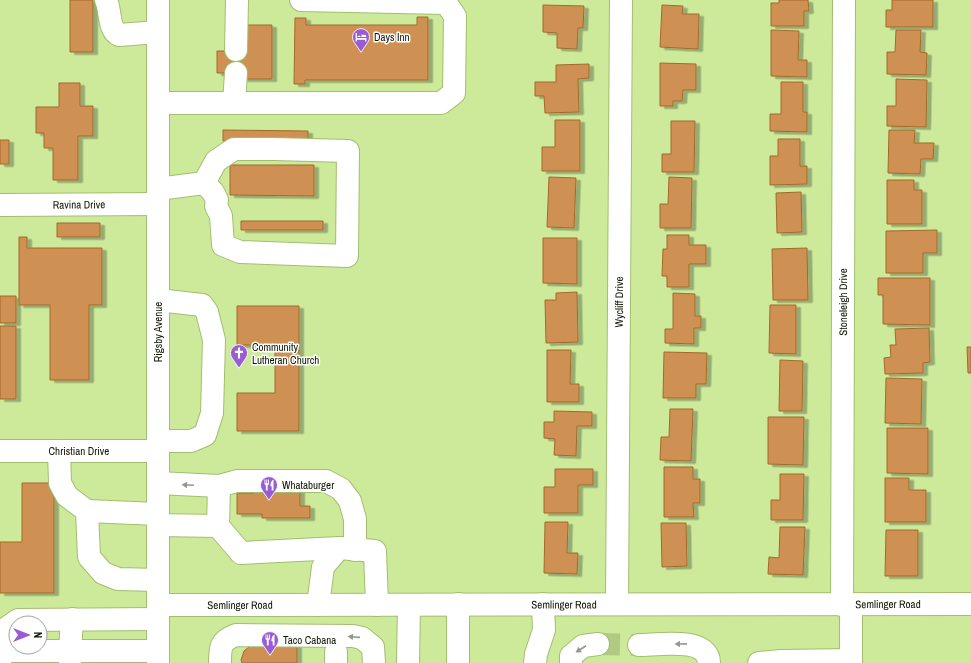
<svg xmlns="http://www.w3.org/2000/svg" width="971" height="663" viewBox="0 0 971 663" font-family="'Archivo Narrow',sans-serif">
<style>
.building{fill:#ce9153;stroke:#a36929;filter:url(#shadow)}
.lines{fill:none;stroke-linecap:round;stroke-linejoin:round}
.minor-tunnel{stroke:#b0ca84;stroke-width:22;stroke-dasharray:22 11;stroke-linecap:butt}
.minor-casing{stroke:#a2be70;stroke-width:24}
.major-casing{stroke:#a2be70;stroke-width:24}
.minor{stroke:#fff;stroke-width:22}
.major{stroke:#fff;stroke-width:22}
.oneway{fill:#93978c}
.labels{text-anchor:middle;dominant-baseline:central;stroke-width:3;stroke-linejoin:round;paint-order:stroke}
.poi-label{font-size:11px;fill:#0e1700;stroke:#fefefe;text-anchor:start}
.street-label{font-size:11px;fill:#0e1700;stroke:#fefefe}
</style>
<defs>
<filter id="shadow"><feDropShadow dx="4.5" dy="2.5" stdDeviation="0" flood-color="#0004"/></filter>
</defs>
<rect width="100%" height="100%" fill="#cdea9b"/>
<path class="building" d="M70,0H93V52H70Z
M779,0H808L809,11H804V26H771V3H779Z
M892,0H933V27H886V10H892Z
M543,5L584,6L583,28H578L577,49L557,48V33L543,32Z
M662,5L683,6L682,14H699L698,49L660,47Z
M417,17H428V80H305V84H294L295,18H306V25H417Z
M244,25H272V79H243V73H217V51H244Z
M771,30L799,31L798,60H807V77L771,76Z
M896,30H921L920,52L927,53L926,75L887,74V52H895Z
M660,63L696,64V90H683L682,101H673V106H660Z
M589,64V78L578,79L579,112L545,113L544,96H535V82H556V65Z
M896,79L927,80L926,127L887,126V106H896Z
M781,82H803V112H807V132L770,131V114H781Z
M59,83H80V106H93V136H78V180H53V148H44V133H36V107H59Z
M555,120H580V171H542V147H555Z
M671,121H695L694,172H662V154H671Z
M223,130L308,131V141H223Z
M889,130H915L914,143H934L933,159H921L920,174L888,173Z
M778,139H800V166H807V184L770,185V156H778Z
M0,140H9V164H0Z
M230,165H314V196L230,195Z
M549,177L576,178L574,228L547,227Z
M669,177L692,178L691,228H660V204H668Z
M887,180H914V190H922V224H887Z
M801,192L802,232L777,233L776,193Z
M241,221H323V230H241Z
M57,223H100V237H57Z
M937,230V253H923V273H886V231Z
M667,235H689V245H706V264H689V287H667V276H662L663,249H667Z
M19,237H27V248H102V305H89V380H50V305H19Z
M543,238H577V284L543,283Z
M807,248L808,300H773L772,249Z
M878,278H930V325L883,324V295H878Z
M577,292L578,342L546,343L545,300H556V293Z
M673,293L695,294V316H701V328H694V344L665,343V329H673Z
M0,296H16V323H0Z
M770,305H796V354L769,353Z
M237,306H299V431H237V393H275V345H237Z
M0,326H16V399H0Z
M929,328L930,362L923,363V373L885,374L884,358L891,357L890,345H896L895,329Z
M967,347H971V373H968Z
M547,350H571L570,384H579V402H547Z
M664,352L707,353L706,384H696V398H663Z
M780,360L803,361L802,411H779Z
M886,378L922,379L921,424L885,423Z
M670,409H693L691,461L660,460L661,437H669Z
M554,411L592,412V426H577L576,456L554,455L555,439L544,438V422H554Z
M768,417H804L803,465L768,464Z
M887,428H928V474L887,473Z
M664,467H693V479H700V503H693L694,517H664Z
M555,469H593V485H578V513H544V487H555Z
M780,474H804L803,520H771V500H780Z
M885,478H909V490H926V522H885Z
M22,483H54V593H0V542H22Z
M254,489H300V506H310V518H262V514H237V493H254Z
M545,522H568L567,553H578L577,574L544,573Z
M661,523H686L687,566L662,567Z
M780,527H805L803,575L768,574L769,557L779,558Z
M886,530H918V576H885Z
M297,645V663H242L241,660L244,651L250,646Z"/>
<g class="lines">
<path class="minor-tunnel" d="M598,644L639,645"/>
<g class="minor-casing">
<g id="minor">
<path d="M106,0C111,10 108,30 119,35L158,32"/>
<path d="M236,50L237,0"/>
<path d="M158,103H441L454,93L455,16L446,3L301,0"/>
<path d="M234,103L236,73"/>
<path d="M158,189L204,183L216,161L234,149H274L348,151L347,256L240,252L223,245L221,216L216,206L217,200L213,192L204,183"/>
<path id="s1" d="M0,205L158,204"/>
<path d="M158,441H191L205,435L212,413L214,340L207,312L202,305L158,300"/>
<path id="s2" d="M0,451H158"/>
<path d="M59,451L60,483L67,496L87,511L89,557L103,573L118,579L158,580"/>
<path d="M158,483L219,486L237,481H326L341,489L350,501L355,519V550"/>
<path d="M87,511L158,514"/>
<path d="M158,525L218,526L241,553L339,548"/>
<path d="M218,526L219,486"/>
<path d="M458,604V663"/>
<path id="s3" d="M617,604L621,0"/>
<path id="s4" d="M158,605L971,604"/>
<path d="M318,605L323,567L339,548L375,551L377,605"/>
<path id="s5" d="M842,605L844,0"/>
<path d="M851,605V663"/>
<path d="M639,645C657,645 709,636 709,663"/>
<path d="M1,651H70L72,619"/>
<path d="M0,663L1,632L18,620L158,619"/>
<path d="M70,663V651H158"/>
<path d="M220,663C220,647 220,641 236,635L353,636L362,638L373,647L374,663"/>
<path d="M336,663V652"/>
<path d="M408,663L409,605"/>
<path d="M535,663L536,654L544,630L543,604"/>
<path d="M571,663V656L583,646L598,644"/>
<path d="M759,663L781,661L851,660"/>
</g>
</g>
<g class="major-casing">
<path id="major" d="M158,663V0"/>
</g>
<use href="#minor" class="minor"/>
<use href="#major" class="major"/>
</g>
<defs><path id="oneway-solid" d="M-6-.8H1V-3.2L6.5 0L1 3.2V.8H-6Z"/></defs>
<g class="oneway">
<use href="#oneway-solid" transform="translate(188 485) rotate(-178)"/>
<use href="#oneway-solid" transform="translate(354 637) rotate(-176)"/>
<use href="#oneway-solid" transform="translate(681 644) rotate(179)"/>
<use href="#oneway-solid" transform="translate(581 649) rotate(147)"/>
</g>
<defs>
<g id="hotel-pin" transform="scale(0.9)"><path d="M0 17L-7.5 6A9.5 9.5 0 1 1 7.5 6Z" fill="#995cd3" stroke="#fefefe"/><path d="M-6-4.5h1.5V1H6V5H4.5V3h-9V5H-6ZM-4 0a1.8 1.8 0 1 1 3.6 0ZM.5 0V-2.5h3Q6-2.5 6 0Z" fill="#fff"/></g>
<g id="church-pin" transform="scale(0.9)"><path d="M0 17L-7.5 6A9.5 9.5 0 1 1 7.5 6Z" fill="#995cd3" stroke="#fefefe"/><path d="M-1.2-6h2.4v3.5h3.3v2.4h-3.3V6h-2.4V-.1h-3.3v-2.4h3.3Z" fill="#fff"/></g>
<g id="restaurant-pin" transform="scale(0.9)"><path d="M0 17L-7.5 6A9.5 9.5 0 1 1 7.5 6Z" fill="#995cd3" stroke="#fefefe"/><path d="M-5-6h1v4h1v-4h1v4h1v-4h1v5L-1.5 .5V6h-2V.5L-5-1ZM5-6V6H3V1.5H1.5Q1.5-4 5-6Z" fill="#fff"/></g>
</defs>
<g fill-rule="evenodd">
<use href="#hotel-pin" x="361" y="37"/>
<use href="#church-pin" x="239" y="353"/>
<use href="#restaurant-pin" x="269" y="485"/>
<use href="#restaurant-pin" x="270" y="640"/>
</g>
<g class="labels">
<g class="poi-label">
<text x="374" y="37">Days Inn</text>
<text x="252" y="347">Community<tspan x="252" dy="13">Lutheran Church</tspan></text>
<text x="282" y="485">Whataburger</text>
<text x="283" y="640">Taco Cabana</text>
</g>
<g class="street-label">
<text stroke="none"><textPath href="#s1" startOffset="79">Ravina Drive</textPath></text>
<text stroke="none"><textPath href="#s3" startOffset="302">Wycliff Drive</textPath></text>
<text stroke="none"><textPath href="#s5" startOffset="303">Stoneleigh Drive</textPath></text>
<text transform="translate(158 332) rotate(-90)">Rigsby Avenue</text>
<text stroke="none"><textPath href="#s2" startOffset="79">Christian Drive</textPath></text>
<text stroke="none"><textPath href="#s4" startOffset="406">Semlinger Road</textPath></text>
<text stroke="none"><textPath href="#s4" startOffset="82">Semlinger Road</textPath></text>
<text stroke="none"><textPath href="#s4" startOffset="730">Semlinger Road</textPath></text>
</g>
</g>
<g transform="translate(28 635) rotate(90)"><circle r="19" fill="#fefefe" stroke="#9ea298"/>
<path d="M0-3L7 15L0 10L-7 15Z" fill="#995cd3"/>
<text y="-6" font-size="11" font-weight="bold" text-anchor="middle" fill="#0e1700">N</text>
</g>
</svg>
